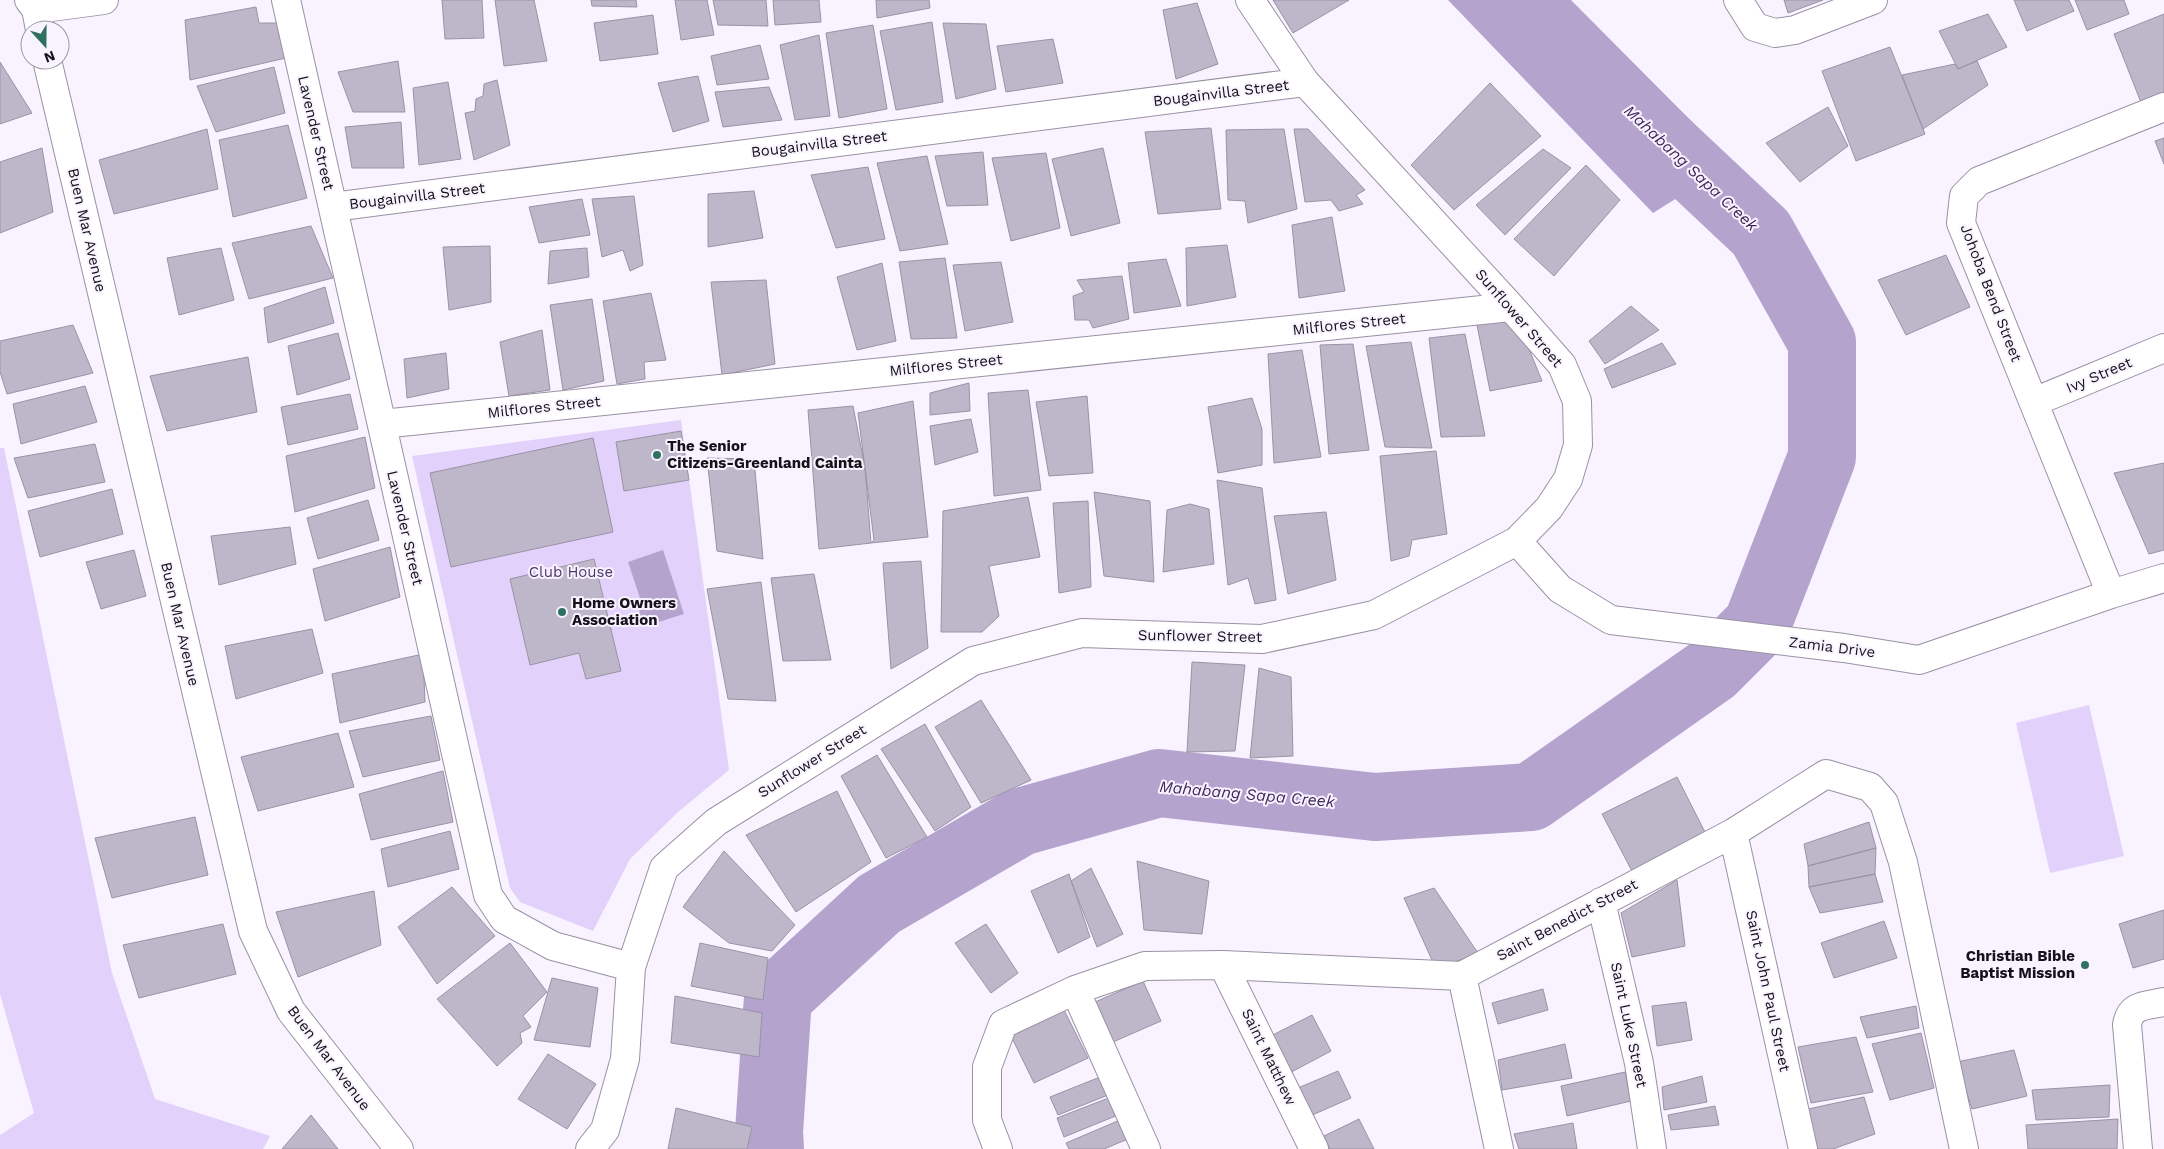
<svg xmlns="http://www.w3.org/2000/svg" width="2164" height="1149" viewBox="0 0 2164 1149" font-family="'Work Sans',sans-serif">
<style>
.green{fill:#e2d1fa}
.water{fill:#b4a3cd}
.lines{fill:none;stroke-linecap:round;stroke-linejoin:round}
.river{stroke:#b4a3cd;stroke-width:68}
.building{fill:#beb7ca;stroke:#9a92a5}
.minor-casing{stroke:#9991a4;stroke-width:30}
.tertiary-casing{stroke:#9991a4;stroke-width:30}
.minor{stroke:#fff;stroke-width:28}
.tertiary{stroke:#fff;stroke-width:28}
.poi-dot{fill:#307060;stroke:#f8f3ff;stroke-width:2}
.labels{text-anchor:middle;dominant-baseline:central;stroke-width:4;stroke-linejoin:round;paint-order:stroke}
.street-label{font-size:15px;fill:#151219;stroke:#f8f3ff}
.poi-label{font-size:15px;font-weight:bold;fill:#151219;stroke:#f8f3ff;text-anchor:start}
.park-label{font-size:15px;fill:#4e356b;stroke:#f8f3ff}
.water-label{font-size:16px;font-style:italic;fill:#3f275a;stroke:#f8f3ff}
</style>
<rect width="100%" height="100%" fill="#f8f3ff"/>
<path class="green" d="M681,420L729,770L678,812L630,859L593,931L520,902L510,888L412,456Z
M0,448H4L112,973L155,1099L270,1136L263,1149H0V1135L34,1113L0,994Z
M2089,705L2124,856L2050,873L2016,723Z"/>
<path class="water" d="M1448,0H1571L1733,163L1653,213Z
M663,550L684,614L643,627L639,613L642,604L628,562Z"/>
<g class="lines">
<path class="river" d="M770,1149L769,1132L778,997L879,904L1020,822L1159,783L1375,807L1531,797L1712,670L1757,625L1822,457V342L1761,233L1513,0"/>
</g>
<path class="building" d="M442,0H482L484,38L445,39Z
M495,0H534L547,61L504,66Z
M591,0H636L637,7L592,6Z
M675,0H707L714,35L681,40Z
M713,0H766L768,26L718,25Z
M773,0H819L821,22L775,25Z
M876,0H929L930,8L877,18Z
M1273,0H1349L1293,33Z
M1784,0H1823L1788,13Z
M2014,0H2069L2074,11L2027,31Z
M2075,0H2124L2129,14L2087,30Z
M1197,3L1218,64L1176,79L1163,10Z
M256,7L259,23H280L286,58L190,80L185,20Z
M1988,14L2007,47L1958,69L1939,31Z
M2164,14V101L2144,110L2114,34Z
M653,15L658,54L600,61L594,23Z
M932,22L943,102L896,110L880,31Z
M943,23L986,24L996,89L956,99Z
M873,25L887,109L839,118L826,33Z
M819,35L830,116L795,120L780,45Z
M1053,39L1063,83L1006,92L997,46Z
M760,45L769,79L717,85L711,56Z
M1890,47L1925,134L1856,161L1822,71Z
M398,61L405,112H353L338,72Z
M1977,61L1988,85L1923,129L1902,75L1955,64L1958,69Z
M0,62L32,113L0,124Z
M274,67L285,113L216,132L197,86Z
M698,76L709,121L673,132L658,83Z
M497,80L510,145L474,160L465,113L475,111L476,99L483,96L484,84Z
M448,82L461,159L419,165L413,88Z
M1490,83L1541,136L1454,210L1411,165Z
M769,87L782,120L723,127L715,92Z
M1828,107L1848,146L1800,182L1766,143Z
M401,122L404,168H352L345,127Z
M288,125L307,198L233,217L219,140Z
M1211,128L1221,209L1158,214L1145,132Z
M207,129L218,189L114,214L99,160Z
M1284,129L1297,209L1248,223L1245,201L1228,200L1226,130Z
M1294,129H1308L1365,190L1356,195L1363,204L1339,211L1331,200L1305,202Z
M2164,138V164L2155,141Z
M42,148L53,212L0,233V162Z
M1103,148L1120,223L1071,236L1052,159Z
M1543,149L1571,168L1505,235L1476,205Z
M983,152L988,205L947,206L935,156Z
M1046,153L1060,228L1011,241L992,158Z
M927,156L948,244L900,251L877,163Z
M1586,165L1620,200L1554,276L1514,239Z
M868,167L885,239L836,248L811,175Z
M754,191L763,238L708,247V194Z
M634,196L643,265L630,271L623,250L602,257L592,199Z
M582,199L590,235L539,243L529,207Z
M1332,217L1345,291L1299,298L1292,225Z
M311,226L333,278L249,299L232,243Z
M1227,245L1236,297L1187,306L1186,248Z
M490,246L491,302L449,310L443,247Z
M221,248L234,300L179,315L167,258Z
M587,248L589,277L548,284L550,251Z
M1946,255L1970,307L1906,335L1878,280Z
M945,258L957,338L911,339L899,262Z
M1166,259L1181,306L1134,313L1128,263Z
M1001,262L1013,322L965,331L953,265Z
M882,263L896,341L857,350L837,277Z
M1122,276L1129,319L1093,328L1089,320H1075L1073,296L1084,292L1077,280Z
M766,280L775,364L722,375L711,282Z
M325,287L334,323L268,343L264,308Z
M651,293L666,360L644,362L645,379L617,384L603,301Z
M592,299L604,381L563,390L550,305Z
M1631,306L1659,330L1605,364L1589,341Z
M1476,320L1511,322L1529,349L1542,381L1490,391Z
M73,325L93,373L7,394L0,372V341Z
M542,330L550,390L509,396L500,342Z
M338,333L350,379L297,395L288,346Z
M1465,334L1485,436L1441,437L1429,338Z
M1411,342L1432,448L1385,447L1366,346Z
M1662,343L1676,364L1612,388L1604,369Z
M1353,344L1369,450L1329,454L1320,345Z
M1302,350L1321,457L1274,463L1268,354Z
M446,353L449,389L407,398L404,359Z
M248,357L257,412L167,431L150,376Z
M969,383L970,411L930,415V393Z
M85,386L97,422L21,444L13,404Z
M1028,390L1041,490L994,496L988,393Z
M350,394L358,429L288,445L281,407Z
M1087,396L1093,473L1049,476L1036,402Z
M1252,398L1262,429V465L1218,473L1208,407Z
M913,401L928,537L871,543L874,540L858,413Z
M853,406L865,468L871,543L819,549L808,410Z
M971,419L978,452L935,465L930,426Z
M681,431L689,480L624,491L616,442Z
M365,437L375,488L295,512L286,456Z
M593,438L613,532L451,567L430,473Z
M95,444L105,482L28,498L14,458Z
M1436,451L1447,534L1412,540L1409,556L1391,561L1380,456Z
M707,458L754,459L763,559L717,551Z
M2164,463V550L2149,554L2114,473Z
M1217,480L1262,488L1276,600L1255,604L1248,578L1228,585Z
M112,489L123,534L40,557L28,511Z
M1094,492L1150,501L1154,582L1104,576Z
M1028,497L1040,557L989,566L999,616L982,632H941L943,511Z
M368,500L379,540L318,559L307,518Z
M1088,501L1091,587L1059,593L1053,503Z
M1190,504L1209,509L1214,564L1163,572L1167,510Z
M1326,512L1336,580L1288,594L1274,516Z
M290,527L296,564L219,585L211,536Z
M390,547L400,597L325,621L313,569Z
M134,550L146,596L101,609L86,562Z
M594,559L621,671L586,679L579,653L530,665L510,579Z
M921,561L928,648L891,669L883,563Z
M814,574L831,660L783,661L771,578Z
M761,582L776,701L728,699L707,589Z
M312,629L323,673L236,699L225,646Z
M423,654L425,702L340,723L332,674Z
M1192,662L1245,665L1235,751L1187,752Z
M1259,668L1291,677L1293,756L1250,758Z
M981,700L1031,780L981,803L935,727Z
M431,716L440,760L363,777L349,731Z
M925,724L971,807L935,831L881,749Z
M338,733L354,787L258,811L241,757Z
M877,755L927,837L886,858L841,776Z
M443,771L453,822L371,840L359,794Z
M1677,777L1708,838L1633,873L1602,814Z
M837,791L871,862L796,912L746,835Z
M195,817L208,875L112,898L95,838Z
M1869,822L1876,848L1808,866L1804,844Z
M450,831L459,869L388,887L381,849Z
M1876,848L1875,874L1809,887L1808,866Z
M724,851L795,925L772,951L729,943L683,907Z
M1137,861L1209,881L1202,934L1144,930Z
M1091,868L1123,934L1097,947L1071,881Z
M1069,874L1090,937L1058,953L1031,891Z
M1875,874L1883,902L1820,913L1809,887Z
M1677,880L1685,946L1632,957L1621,913Z
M452,887L495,936L437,984L398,927Z
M1434,888L1478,953L1436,969L1404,898Z
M374,891L381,945L298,977L276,912Z
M2164,910V959L2133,968L2119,924Z
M1884,921L1897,958L1834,978L1821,943Z
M223,924L236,974L139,998L123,945Z
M986,924L1018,973L991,993L955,943Z
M510,943L547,992L523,1016L531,1027L520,1033L522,1043L497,1066L437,999Z
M700,943L768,958L763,1000L691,986Z
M552,978L598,988L590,1047L534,1040Z
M1143,981L1161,1021L1113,1042L1095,1002Z
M1543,989L1548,1010L1498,1024L1492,1003Z
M675,996L762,1013L759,1057L671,1043Z
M1686,1002L1692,1040L1657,1046L1652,1006Z
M1916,1006L1919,1028L1867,1038L1860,1017Z
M1064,1010L1088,1058L1034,1083L1011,1036Z
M1312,1015L1331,1051L1282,1077L1263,1040Z
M1921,1033L1934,1088L1890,1100L1872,1044Z
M1856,1037L1873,1092L1811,1103L1798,1047Z
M1565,1044L1572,1078L1502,1090L1498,1060Z
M2014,1050L2027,1096L1972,1109L1957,1062Z
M548,1054L596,1084L567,1129L518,1099Z
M1338,1071L1351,1098L1310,1116L1298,1088Z
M1625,1072L1631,1101L1567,1116L1561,1086Z
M1702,1076L1707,1102L1664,1110L1662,1087Z
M1100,1077L1108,1095L1058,1115L1050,1097Z
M2110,1085L2109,1117L2036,1120L2032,1090Z
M1111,1097L1118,1115L1064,1137L1057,1118Z
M1864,1097L1875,1134L1833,1149H1815L1808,1109Z
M1715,1106L1719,1125L1671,1130L1668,1115Z
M676,1108L752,1127L747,1149H668Z
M311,1115L338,1149H282Z
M1359,1119L1374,1149H1330L1324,1136Z
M2118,1119L2117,1149H2028L2026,1125Z
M1120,1120L1128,1139L1104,1149H1069L1066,1143Z
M1573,1123L1577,1149H1519L1514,1134Z"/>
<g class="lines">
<g class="minor-casing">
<path id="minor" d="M286,0L488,895L504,919L553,946L631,967
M1738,0L1755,27L1775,33L1795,30L1873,0
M36,9L104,0
M333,207L1305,82
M2034,402L2164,348
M382,424L1511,307
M1517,541L1560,589L1611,620L1844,648L1919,660L2111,594L2164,578
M2111,594L1961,223L1964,196L1979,181L2164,107
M1733,833L1803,1149
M1601,902L1639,1063L1652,1149
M1223,965L1314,1149
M1462,976L1499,1149
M1075,990L1146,1149
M590,1149L605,1130L625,1059L631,967L664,868L716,822L973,661L1082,633L1262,639L1374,615L1517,541L1549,508L1568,479L1578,445L1577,401L1562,365L1511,307L1305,82L1250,0
M998,1149L987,1120V1067L1003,1024L1075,990L1145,966L1223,965L1462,976L1733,833L1826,774L1870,787L1884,803L1903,862L1964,1149
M2138,1149L2127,1025C2130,1004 2146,1006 2164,1002"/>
</g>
<g class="tertiary-casing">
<path id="tertiary" d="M29,0L36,9L40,30
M47,60L253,931L291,1011L399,1149"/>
</g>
<use href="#minor" class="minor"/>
<use href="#tertiary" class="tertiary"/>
</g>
<g class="poi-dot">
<circle cx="657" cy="455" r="5"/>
<circle cx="562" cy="612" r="5"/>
<circle cx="2085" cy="965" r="5"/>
</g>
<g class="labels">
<g class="street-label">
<text transform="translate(1221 93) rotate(-7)">Bougainvilla Street</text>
<text transform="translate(316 133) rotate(77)">Lavender Street</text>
<text transform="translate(819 144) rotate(-7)">Bougainvilla Street</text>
<text transform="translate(417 196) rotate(-7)">Bougainvilla Street</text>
<text transform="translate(87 230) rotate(77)">Buen Mar Avenue</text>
<text transform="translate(1991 293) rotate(69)">Johoba Bend Street</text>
<text transform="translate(1519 318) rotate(49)">Sunflower Street</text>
<text transform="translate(1349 324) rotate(-6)">Milflores Street</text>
<text transform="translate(946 365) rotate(-6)">Milflores Street</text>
<text transform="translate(2099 375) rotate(-23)">Ivy Street</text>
<text transform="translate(544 407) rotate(-6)">Milflores Street</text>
<text transform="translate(405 528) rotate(77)">Lavender Street</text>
<text transform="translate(180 624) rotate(77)">Buen Mar Avenue</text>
<text transform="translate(1200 636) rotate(1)">Sunflower Street</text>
<text transform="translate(1832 647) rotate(7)">Zamia Drive</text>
<text transform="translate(812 761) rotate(-32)">Sunflower Street</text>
<text transform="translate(1567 920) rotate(-28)">Saint Benedict Street</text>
<text transform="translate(1768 991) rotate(78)">Saint John Paul Street</text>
<text transform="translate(1629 1025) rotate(78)">Saint Luke Street</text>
<text transform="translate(1269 1057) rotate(64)">Saint Matthew</text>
<text transform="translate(329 1058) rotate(53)">Buen Mar Avenue</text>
</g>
<g class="poi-label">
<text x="667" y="446">The Senior<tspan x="667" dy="17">Citizens-Greenland Cainta</tspan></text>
<text x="572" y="603">Home Owners<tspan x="572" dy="17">Association</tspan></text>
<text x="2075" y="956" text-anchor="end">Christian Bible<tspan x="2075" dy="17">Baptist Mission</tspan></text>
</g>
<g class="park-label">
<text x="571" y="572">Club House</text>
</g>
<g class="water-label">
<text transform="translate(1691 168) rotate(43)">Mahabang Sapa Creek</text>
<text transform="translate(1247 794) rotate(5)">Mahabang Sapa Creek</text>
</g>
</g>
<g transform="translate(45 45) rotate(159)"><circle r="24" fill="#f8f3ff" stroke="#9d99a3"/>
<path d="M0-4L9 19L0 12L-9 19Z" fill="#307060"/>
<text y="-8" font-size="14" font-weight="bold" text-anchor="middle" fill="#151219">N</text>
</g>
</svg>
